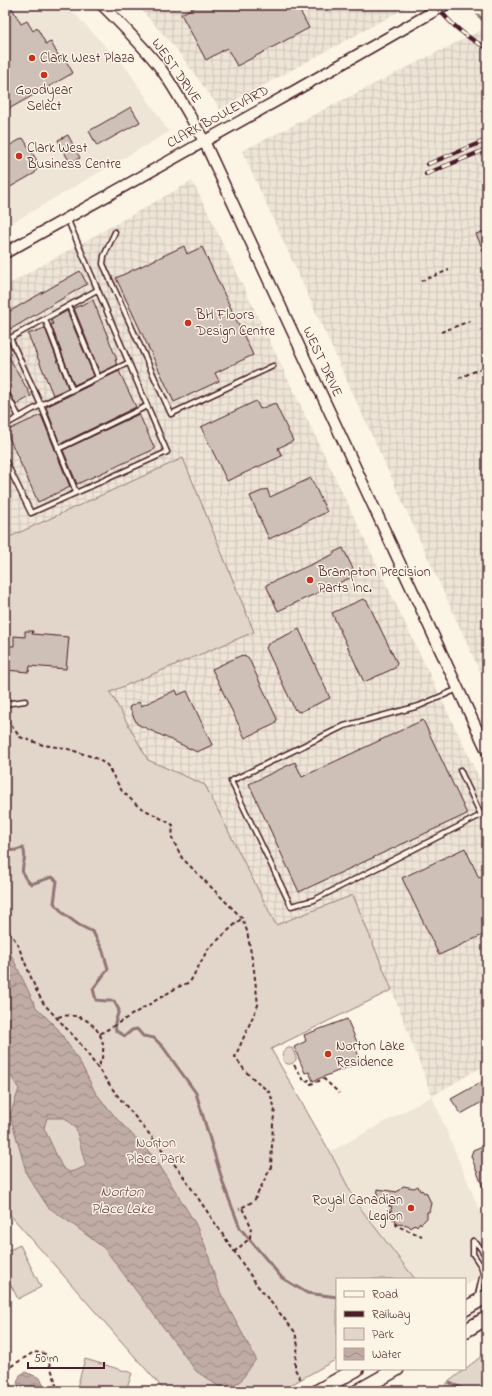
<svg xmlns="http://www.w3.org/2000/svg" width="492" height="1396" viewBox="0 0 492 1396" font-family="'Indie Flower',sans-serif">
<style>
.built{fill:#eee5d7}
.industrial{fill:url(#industrial-grid)}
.park{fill:#e2d5ca;stroke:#967a7a}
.water{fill:url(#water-waves);stroke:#917474;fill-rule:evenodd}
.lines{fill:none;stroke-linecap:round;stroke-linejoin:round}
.stream{stroke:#917474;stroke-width:3}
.building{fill:#cfc0b7;stroke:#4a1f2b}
.service-casing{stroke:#4a1f2b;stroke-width:7}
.tertiary-casing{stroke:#4a1f2b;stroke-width:13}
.primary-casing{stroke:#4a1f2b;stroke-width:16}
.path{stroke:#4a1f2b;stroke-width:2;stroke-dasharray:4 3;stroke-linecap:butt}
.service{stroke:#fcf5e5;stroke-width:4}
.tertiary{stroke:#fcf5e5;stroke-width:10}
.primary{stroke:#fcf5e5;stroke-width:13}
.rail-casing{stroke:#4a1f2b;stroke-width:4.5}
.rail{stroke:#fcf5e5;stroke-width:3;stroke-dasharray:9;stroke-linecap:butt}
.poi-dot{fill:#c8321e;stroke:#fcf5e5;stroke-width:1.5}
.labels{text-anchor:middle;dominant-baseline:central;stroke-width:3;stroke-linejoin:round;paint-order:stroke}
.poi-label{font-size:14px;fill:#4a1f2b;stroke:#fcf5e5;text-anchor:start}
.street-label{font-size:14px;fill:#4a1f2b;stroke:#fcf5e5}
.park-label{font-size:14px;fill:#704c53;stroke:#fcf5e5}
.water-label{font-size:15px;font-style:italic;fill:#6d4950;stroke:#fcf5e5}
</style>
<defs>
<pattern id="industrial-grid" width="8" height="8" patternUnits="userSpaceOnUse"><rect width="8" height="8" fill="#eee5d7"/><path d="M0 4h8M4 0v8" fill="none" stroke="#cec4b9"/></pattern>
<pattern id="water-waves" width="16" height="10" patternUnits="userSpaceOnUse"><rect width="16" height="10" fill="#c0aca5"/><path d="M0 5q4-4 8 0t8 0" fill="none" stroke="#9e8b87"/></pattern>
</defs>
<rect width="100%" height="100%" fill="#fcf5e5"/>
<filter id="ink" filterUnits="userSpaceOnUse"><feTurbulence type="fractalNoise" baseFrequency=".025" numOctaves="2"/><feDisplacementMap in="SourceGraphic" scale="8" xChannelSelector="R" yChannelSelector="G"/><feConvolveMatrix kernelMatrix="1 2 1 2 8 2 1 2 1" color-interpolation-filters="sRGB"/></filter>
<g filter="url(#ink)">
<path class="built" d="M5,5H63L75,14L128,70L169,132L5,227Z
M432,1096L487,1228V1272L465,1286V1279H415L357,1204L330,1152Z"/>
<path class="industrial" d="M137,5H411L220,109L177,50Z
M487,27V687L242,151Z
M192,181L201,198L487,794V1064L432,1096L392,990L353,895L276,925L205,785L148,760L110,692L254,632L183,458L5,539V286Z"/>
<path class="park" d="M183,458L254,632L110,692L148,760L205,785L276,925L353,895L392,990L271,1049L330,1152L357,1204L415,1279H337V1359L280,1391H165L5,1209V539Z
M288,1048H292L296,1057V1060C289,1069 280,1062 283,1052Z
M20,1245L41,1287L18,1299L5,1274V1252Z
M487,1352V1391H445L447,1383Z
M85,1359L132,1373L126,1391H76Z"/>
<path class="water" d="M5,942L36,1007L58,1029L81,1064L95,1092L117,1119L155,1158L195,1223L205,1245L220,1292L256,1359L240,1382L221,1388L196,1371L105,1249L75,1226L48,1207L27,1175L10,1115L19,1089L5,1067ZM47,1118H65L76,1129L86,1166L77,1170L69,1172L62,1167L44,1128Z
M25,1372L40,1378L46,1391H29L20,1388L17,1383L20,1375Z"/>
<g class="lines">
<path class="stream" d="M478,15L487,24
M5,851L16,850L23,848C30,864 13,868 31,884L52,877L57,881L54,903L64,914L79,925L93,932L103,951L108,969L93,989L96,1000L106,1001H114L119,1010L115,1023L116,1031L125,1036L132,1030L137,1029L143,1036L154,1038L163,1047L196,1093L224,1186L240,1228L282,1278L307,1293L337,1297
M450,1383L468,1391"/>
</g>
<path class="building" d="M199,5H297L309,28L237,66L227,48L206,60L181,14Z
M12,8L21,24L27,21L33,31L37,28L46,44L51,42L60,59L64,57L73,73L5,111V12Z
M131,107L140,122L97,146L89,131Z
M68,135L80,158L70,163L58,140Z
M23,138L39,164L35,173L5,190V148Z
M487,230V259L476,234Z
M184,246L187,254L202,247L253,355L215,373L219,381L174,402L116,278Z
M80,271L87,284L11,329L5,318V314Z
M93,300L117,360H115L117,365L100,373L74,308Z
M67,311L94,376L74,385L51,325L53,324L51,320Z
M45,328L68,388L53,395L28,334Z
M5,350L31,396L16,405L8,389L5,388Z
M119,371L136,407L60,444L46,407Z
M5,398L10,408L5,411Z
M256,401L260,409L275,403L293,441L278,448L282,456L227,481L201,427Z
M139,414L155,449L77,484L63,450Z
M41,415L70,487L38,502L6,431Z
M311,478L327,512L269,539L250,496L267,489L270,497Z
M343,548L356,575L278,611L266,585L334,554V552Z
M363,599L367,601L397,663L395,668L364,682L332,613Z
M299,629L330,698L300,712V711L298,712L296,709L295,710L266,648L268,644Z
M25,631H33L32,634L69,637L66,669L30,666L29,672L5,670V646H14V636L25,637Z
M242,655L243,656L245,655L246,657H248L277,719L275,724L245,738L212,669Z
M176,690L178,695L187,691L212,745L197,752L137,724L129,707L139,702L141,706Z
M423,720L467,814L299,892L249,784L295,762L302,777Z
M465,848L479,878L487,874V933L439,955L402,878Z
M347,1019L357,1042L354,1044L361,1062L313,1081L309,1072L305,1073L294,1047L306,1041L304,1035Z
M487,1079V1099L461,1114L451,1099Z
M480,1147L487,1149V1198L471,1156L473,1150Z
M403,1186L414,1188L418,1186L420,1191L422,1190L424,1193L426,1192L431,1203L429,1212H427V1218L421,1224L420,1222L417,1226L415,1224L411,1228L408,1225L397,1224L391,1210L393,1200L377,1198L378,1189L397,1192Z"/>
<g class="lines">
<g class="service-casing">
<path id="service" d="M115,232L104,256L103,264L171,414L273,366
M69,306L98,377
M45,319L72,389
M10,338L41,405L76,492
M5,341L97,290
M5,391L19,417
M5,425L41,405L128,363
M58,449L147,406
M5,460L31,513L167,452L67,218
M458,689L419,706L344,726L231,781L291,906L314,900L487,812
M5,704L25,701
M460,770L481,815
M473,1241V1254L481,1266L483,1273L477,1299
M473,1241L479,1246L487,1258"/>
</g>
<g class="tertiary-casing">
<path id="tertiary" d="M102,5C121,24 141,44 158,65C176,89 189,115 204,141L487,751
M5,253L296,90L445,5"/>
</g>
<g class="primary-casing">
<path id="primary" d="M465,1309L487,1296
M465,1331L487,1318
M318,1391L357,1369
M358,1391L397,1369"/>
</g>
<path class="path" d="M421,281L449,270
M441,332L470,321
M459,378L487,366
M7,720L20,737L43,745L65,748L96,758L107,765L122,791L138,806L173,825L172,838L182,858L242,918L247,931L254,970L258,1005L235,1057L246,1072L270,1093L275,1109L273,1123L271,1167L254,1201L239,1209
M5,926L17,943L37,992L44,1004L79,1042L117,1095L179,1170L257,1285L295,1332L298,1346L295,1362V1369L301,1380
M58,1017C88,1008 116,1040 97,1068
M100,1034L178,987L190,982L208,949L242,918
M294,1065L305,1082L309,1080L311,1084L324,1079L339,1093
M390,1203L389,1210L397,1226L422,1236
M234,1252L250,1238L251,1226L242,1208
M5,1370L34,1352L46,1354L55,1380L57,1391"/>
<use href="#service" class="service"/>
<use href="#tertiary" class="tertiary"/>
<use href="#primary" class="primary"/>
<g class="rail-casing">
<path id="rail" d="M436,5C449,23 467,38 487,48
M428,164L487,140
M426,174L487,149"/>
</g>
<use href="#rail" class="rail"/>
</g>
</g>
<g class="poi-dot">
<circle cx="32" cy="58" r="4"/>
<circle cx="44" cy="75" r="4"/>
<circle cx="19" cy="156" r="4"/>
<circle cx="188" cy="323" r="4"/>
<circle cx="310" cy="580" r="4"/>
<circle cx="328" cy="1054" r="4"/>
<circle cx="411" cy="1208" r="4"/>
</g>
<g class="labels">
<g class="poi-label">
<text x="40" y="58">Clark West Plaza</text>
<text x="44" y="90" text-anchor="middle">Goodyear<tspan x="44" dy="16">Select</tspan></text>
<text x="27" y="148">Clark West<tspan x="27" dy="16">Business Centre</tspan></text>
<text x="196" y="315">BH Floors<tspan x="196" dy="16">Design Centre</tspan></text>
<text x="318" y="572">Brampton Precision<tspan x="318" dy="16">Parts Inc.</tspan></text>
<text x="336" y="1046">Norton Lake<tspan x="336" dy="16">Residence</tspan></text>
<text x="403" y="1200" text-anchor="end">Royal Canadian<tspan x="403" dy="16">Legion</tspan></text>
</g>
<g class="street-label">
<text transform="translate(176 71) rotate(55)">WEST DRIVE</text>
<text transform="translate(218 117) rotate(-29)">CLARK BOULEVARD</text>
<text transform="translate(322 362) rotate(65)">WEST DRIVE</text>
</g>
<g class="park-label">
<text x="156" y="1143">Norton<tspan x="156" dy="16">Place Park</tspan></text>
</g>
<g class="water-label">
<text x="122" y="1192">Norton<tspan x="122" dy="17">Place Lake</tspan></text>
</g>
</g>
<rect width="492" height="1396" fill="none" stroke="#fcf5e5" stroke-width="20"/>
<rect x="10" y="10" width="472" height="1376" fill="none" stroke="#4a1f2b" stroke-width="1.5" filter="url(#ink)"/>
<rect x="336" y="1278" width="130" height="92" fill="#fcf5e5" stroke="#b59f9b"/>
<rect x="344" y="1291" width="20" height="6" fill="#fcf5e5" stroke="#b59f9b"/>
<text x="372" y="1298" font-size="12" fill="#4a1f2b">Road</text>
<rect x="344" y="1311" width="20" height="6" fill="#4a1f2b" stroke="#b59f9b"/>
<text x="372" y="1318" font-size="12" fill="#4a1f2b">Railway</text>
<rect x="344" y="1328" width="20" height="12" fill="#e2d5ca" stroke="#b59f9b"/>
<text x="372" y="1338" font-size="12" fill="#4a1f2b">Park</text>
<rect x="344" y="1348" width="20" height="12" fill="url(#water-waves)" stroke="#b59f9b"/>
<text x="372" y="1358" font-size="12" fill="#4a1f2b">Water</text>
<path d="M28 1362v6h76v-6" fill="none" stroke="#4a1f2b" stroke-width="2"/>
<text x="34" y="1362" font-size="12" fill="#4a1f2b" stroke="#fcf5e5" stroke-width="3" paint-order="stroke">50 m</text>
</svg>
